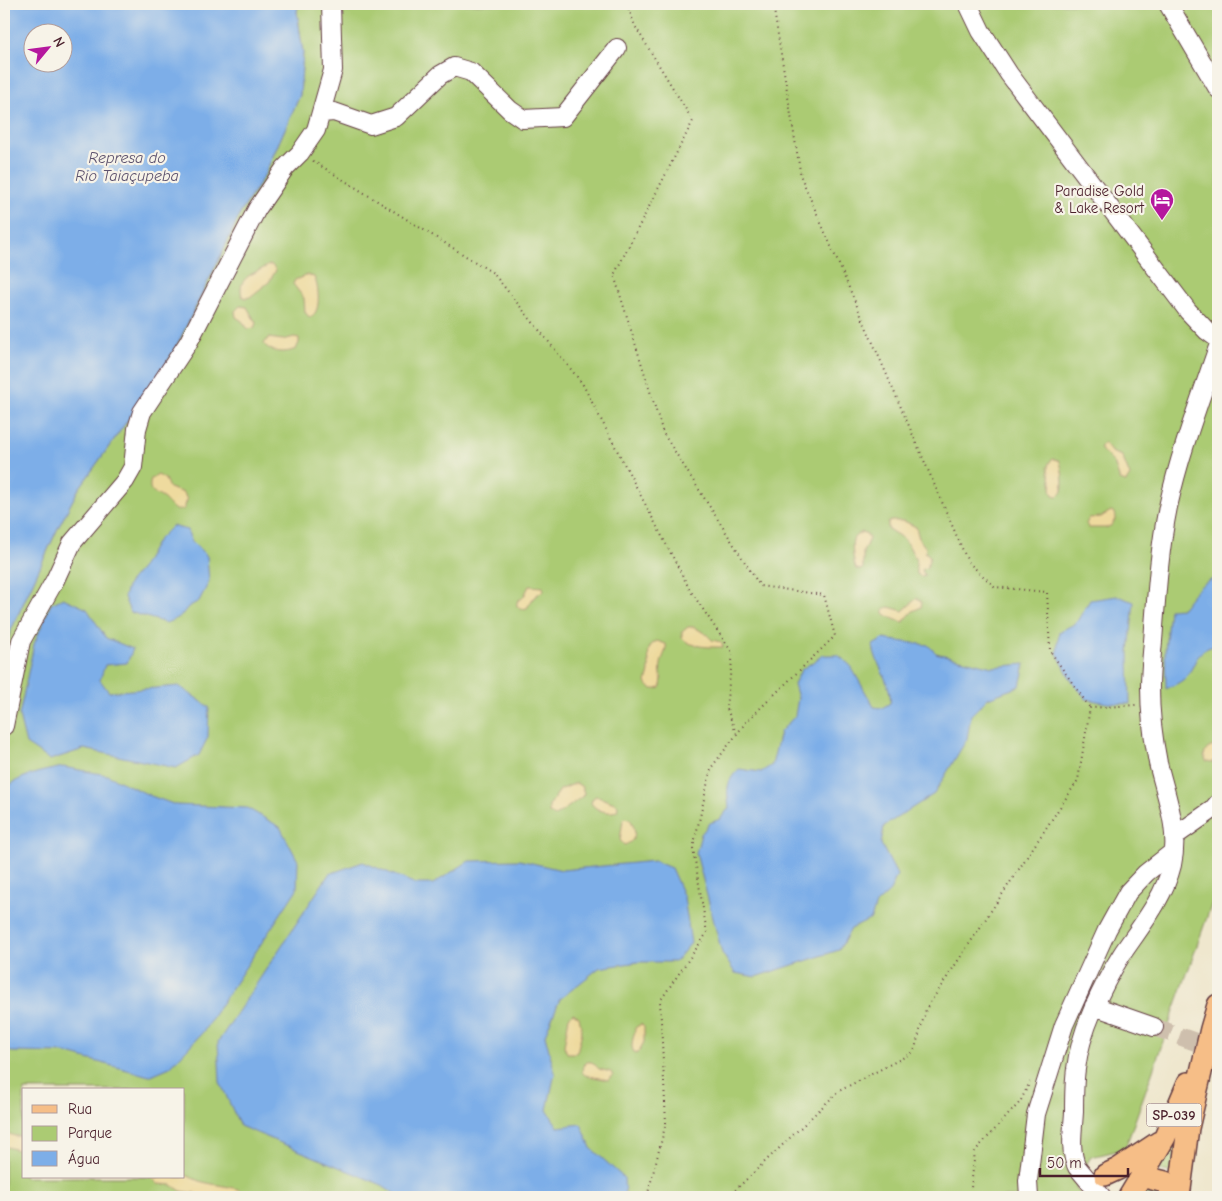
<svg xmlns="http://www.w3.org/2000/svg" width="1222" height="1201" viewBox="0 0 1222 1201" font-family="'Comic Neue',sans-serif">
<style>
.green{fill:#abcb73;stroke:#7a754f;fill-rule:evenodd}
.sand{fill:#eeda9e;stroke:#9c7c64}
.water{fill:#7daee8;stroke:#64668a;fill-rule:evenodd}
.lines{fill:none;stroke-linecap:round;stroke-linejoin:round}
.minor-tunnel{stroke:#cebfad;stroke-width:18;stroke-dasharray:18 9;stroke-linecap:butt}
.minor-casing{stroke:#633d43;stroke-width:20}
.major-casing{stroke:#633d43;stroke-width:24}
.path{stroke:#633d43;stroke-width:2;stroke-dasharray:1 4;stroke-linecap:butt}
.minor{stroke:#fff;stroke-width:18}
.major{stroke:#f6be87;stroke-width:21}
.labels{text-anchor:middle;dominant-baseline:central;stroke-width:4.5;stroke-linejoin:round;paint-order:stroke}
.shield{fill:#f7f3e8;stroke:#7e5f64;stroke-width:1}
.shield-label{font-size:14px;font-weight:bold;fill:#4a1f2b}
.poi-label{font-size:15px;fill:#4a1f2b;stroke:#f7f3e8;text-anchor:end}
.water-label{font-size:16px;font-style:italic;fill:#5c516d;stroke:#f7f3e8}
</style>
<rect width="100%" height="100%" fill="#f7f3e8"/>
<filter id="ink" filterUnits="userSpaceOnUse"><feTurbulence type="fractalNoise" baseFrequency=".02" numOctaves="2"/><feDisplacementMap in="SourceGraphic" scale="10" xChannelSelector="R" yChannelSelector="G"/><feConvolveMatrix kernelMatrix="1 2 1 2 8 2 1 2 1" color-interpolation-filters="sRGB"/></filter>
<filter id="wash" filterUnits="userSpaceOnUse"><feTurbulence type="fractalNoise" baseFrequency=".0096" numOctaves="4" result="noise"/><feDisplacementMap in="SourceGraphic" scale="20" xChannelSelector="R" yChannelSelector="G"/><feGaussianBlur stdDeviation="1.12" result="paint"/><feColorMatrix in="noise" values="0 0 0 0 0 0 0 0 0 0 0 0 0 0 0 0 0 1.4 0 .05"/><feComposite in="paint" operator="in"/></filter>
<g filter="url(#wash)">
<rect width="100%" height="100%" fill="#efe7ce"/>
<path class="green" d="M299,4H1218V886L1125,1149L1091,1157L1081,1173L1076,1188L1083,1197H4V651L12,628L57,530L78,490L160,375L180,339L222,253L240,214L265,174L300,95L303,53L297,11ZM24,1090H184V1177H24Z
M1177,1130L1176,1176L1169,1172L1154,1169Z
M1153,1184L1168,1197H1137L1140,1192Z"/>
<path class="sand" d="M269,265H272L276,270L269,282L250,297L246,298L242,296C236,276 257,273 269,265Z
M307,275L314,277C319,286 322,315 309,317L305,312L304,298L293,284L295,280Z
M240,306L247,307L256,323L254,328L248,329L242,321L236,317L235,311Z
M294,337L299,338V343L296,349C285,354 271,353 264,344L268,338L283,340Z
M1104,442L1111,452L1122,456L1130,476L1126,482L1120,480L1114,463L1102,451L1100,446Z
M1053,459L1059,460C1062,464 1065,489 1061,493C1058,497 1057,496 1053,495C1050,490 1052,488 1051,482C1050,473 1044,465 1053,459Z
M158,475L165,479L169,488L184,493L187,500L184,509C173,513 171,505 164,499C155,492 147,494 151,479Z
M1111,511L1115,513L1116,517L1112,525L1106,528H1089L1086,524L1089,518L1101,517Z
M892,521H904L916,527L919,539L926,548L925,552L930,556L927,567L922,570L925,576L921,577L916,573V560L908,544L904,539L888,529V522Z
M862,532L867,534L869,539L863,552V568L861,570L856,569C854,565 851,545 853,540C854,536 859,534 862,532Z
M529,586L543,587L544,590L534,597L527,608L521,609L517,606C516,598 521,601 524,596C526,593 527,589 529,586Z
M917,598L922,602L921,607L913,611L903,622C898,621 888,617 884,613V609L889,607L903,611Z
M688,627H694L706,634L712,640L721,642L723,647C711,647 691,648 682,638V632Z
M657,641L666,644C667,652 662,656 661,664C659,673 664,680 660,688C653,691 648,688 646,682C647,678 649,674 649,670C650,658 644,647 657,641Z
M1218,746V763L1206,761L1204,755C1206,748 1211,746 1218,746Z
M576,783L582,787L584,793L583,796C573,803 565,810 555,816L549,813V806L560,790Z
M596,796L617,804L618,806L617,811C608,814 596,811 591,803L593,798Z
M625,818L630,819C636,829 638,841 624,845L620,840L623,820Z
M573,1013L579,1017L582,1032L577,1052L575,1053H567L564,1046L569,1017Z
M641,1024L644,1027V1042L638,1053L634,1052C629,1045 635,1036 635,1028Z
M587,1062H592L599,1069L611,1072L613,1076L608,1080L585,1075L582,1072L583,1066Z
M6,1133L15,1136H24V1152L4,1146V1136Z
M184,1175C191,1176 196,1181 203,1182C214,1185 230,1186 240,1190L242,1197H202L194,1193L181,1191L172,1185L158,1184L151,1177H184Z"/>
<path class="water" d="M4,4H299L297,11L303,53L300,95L265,174L240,214L222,253L180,339L160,375L78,490L57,530L12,628L4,651ZM32,32H62V62H32Z
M172,526L187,530L192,542L207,556L209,582L199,601L188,607L180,617L166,623L130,612L124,597L128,584L143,566L157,541Z
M1218,578V645C1193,650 1199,661 1186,677C1182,682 1172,686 1166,689L1165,651L1169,609L1182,608C1192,595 1201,581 1218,578Z
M1117,596L1134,602L1129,652L1130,704L1107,703L1086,699L1070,678L1057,653L1059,632L1076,623L1090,600Z
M63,598L87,609L106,638L133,649L127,663L105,665L100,680L109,692L179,686L209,707L208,737L199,755L176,768L84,749L50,760L26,744L19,716L34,644L51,604Z
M883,639L928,645L936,653L992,667L1025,664L1020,686L988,698L971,715L967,739L934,794L884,826L881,844L897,875L890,891L876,904L871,919L851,929L839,950L756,977L735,973L722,953L696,853L701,834L710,823L720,819L729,808C727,791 725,782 739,769L761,772L772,765L780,732L795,716L798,698L794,684L801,670L823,655H838L850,665L874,707L882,708L890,703C893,686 875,664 873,645Z
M63,767L107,775L151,796L176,805L247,808L280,827L298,861L297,889L203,1032L170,1067L149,1076L65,1053L11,1052L4,1047V790C18,775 44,771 63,767Z
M519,860L562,870L654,861L671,868L684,897L691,943L675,962H638L599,968L560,999L545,1035L555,1073L547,1110L558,1127L581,1124L591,1148L624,1178L625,1197H401L382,1185L240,1126L220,1082L218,1042L329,874L363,862L416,884H433L469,861Z"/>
</g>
<g filter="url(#ink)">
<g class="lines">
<path class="minor-tunnel" d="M1154,1027L1218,1050"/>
<g class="minor-casing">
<path id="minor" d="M968,4L981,31L1009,74L1188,311L1207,331L1218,339
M1168,4L1218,89
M322,113L334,112L371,125L396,117L440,75L454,67L471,72L510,110L523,119L563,117L617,48
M4,726L21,641L55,580L72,543L125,481L133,467L137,429L142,412L188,343L257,209L285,168L300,153L316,130L333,70L331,4
M1175,836L1212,810L1218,803
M1094,1006L1154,1027
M1029,1197L1028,1181L1036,1114L1064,1025L1107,930L1128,892L1146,873L1174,851
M1102,1197L1077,1167C1069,1151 1073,1130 1074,1112C1074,1098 1074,1083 1076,1069C1080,1032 1102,986 1122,954C1141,926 1164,898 1172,865C1180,830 1166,797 1158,763C1153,738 1150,712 1150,687C1150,667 1153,646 1154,627C1157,587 1160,546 1168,507C1180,452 1200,400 1218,347"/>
</g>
<g class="major-casing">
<path id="major" d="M1105,1175L1118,1169L1159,1142
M1141,1176L1165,1182L1177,1197
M1129,1197L1165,1137L1188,1083
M1179,1197L1188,1128L1211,1029L1218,1005"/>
</g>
<path class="path" d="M627,4L635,26L693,121L614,275L663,433L760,586L824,595L835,636L746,722L711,768L693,848L707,933L660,1001L666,1123L647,1197
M773,4L801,177L968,562L995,587L1047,592L1050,651L1090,708
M313,161L493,273L582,383L690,590L733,654L726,706L736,733
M728,1197L839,1091L914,1052L926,1009L1078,780L1090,708L1136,705
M970,1197L975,1151L1020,1102L1030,1082"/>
<use href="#minor" class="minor"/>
<use href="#major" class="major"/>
</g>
</g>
<defs>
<g id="hotel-pin" transform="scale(1.25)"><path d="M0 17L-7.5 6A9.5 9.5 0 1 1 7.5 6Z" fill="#b5179e" stroke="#f7f3e8"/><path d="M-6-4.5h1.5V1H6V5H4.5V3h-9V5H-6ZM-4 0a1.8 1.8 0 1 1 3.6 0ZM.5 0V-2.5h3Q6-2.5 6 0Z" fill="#fff"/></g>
</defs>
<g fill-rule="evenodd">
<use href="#hotel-pin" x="1162" y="200"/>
</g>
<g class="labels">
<rect class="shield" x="1146.5" y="1103.5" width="55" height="23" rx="4"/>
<g class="shield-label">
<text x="1174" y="1115">SP-039</text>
</g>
<g class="poi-label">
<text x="1144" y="191">Paradise Gold<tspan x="1144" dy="17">&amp; Lake Resort</tspan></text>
</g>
<g class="water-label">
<text x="127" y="158">Represa do<tspan x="127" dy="18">Rio Taiaçupeba</tspan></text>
</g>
</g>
<rect width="1222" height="1201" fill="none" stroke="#f7f3e8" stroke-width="20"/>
<rect x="22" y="1088" width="162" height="90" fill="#f7f3e8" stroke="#b29e9c"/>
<rect x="32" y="1105" width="25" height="8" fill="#f6be87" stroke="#b29e9c"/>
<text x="68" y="1114" font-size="15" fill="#4a1f2b">Rua</text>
<rect x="32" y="1126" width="25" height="15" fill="#abcb73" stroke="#b29e9c"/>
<text x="68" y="1138" font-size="15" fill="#4a1f2b">Parque</text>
<rect x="32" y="1151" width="25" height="15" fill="#7daee8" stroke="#b29e9c"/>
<text x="68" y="1164" font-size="15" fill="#4a1f2b">Água</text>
<g transform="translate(48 48) rotate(61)"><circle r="24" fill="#f7f3e8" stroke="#b29e9c"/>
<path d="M0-4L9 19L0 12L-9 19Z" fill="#b5179e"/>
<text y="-8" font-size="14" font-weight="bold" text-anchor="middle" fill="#4a1f2b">N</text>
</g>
<path d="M1040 1168v8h88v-8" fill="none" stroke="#4a1f2b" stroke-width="2.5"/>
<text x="1047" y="1168" font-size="15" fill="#4a1f2b" stroke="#f7f3e8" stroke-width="4" paint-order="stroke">50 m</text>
</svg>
